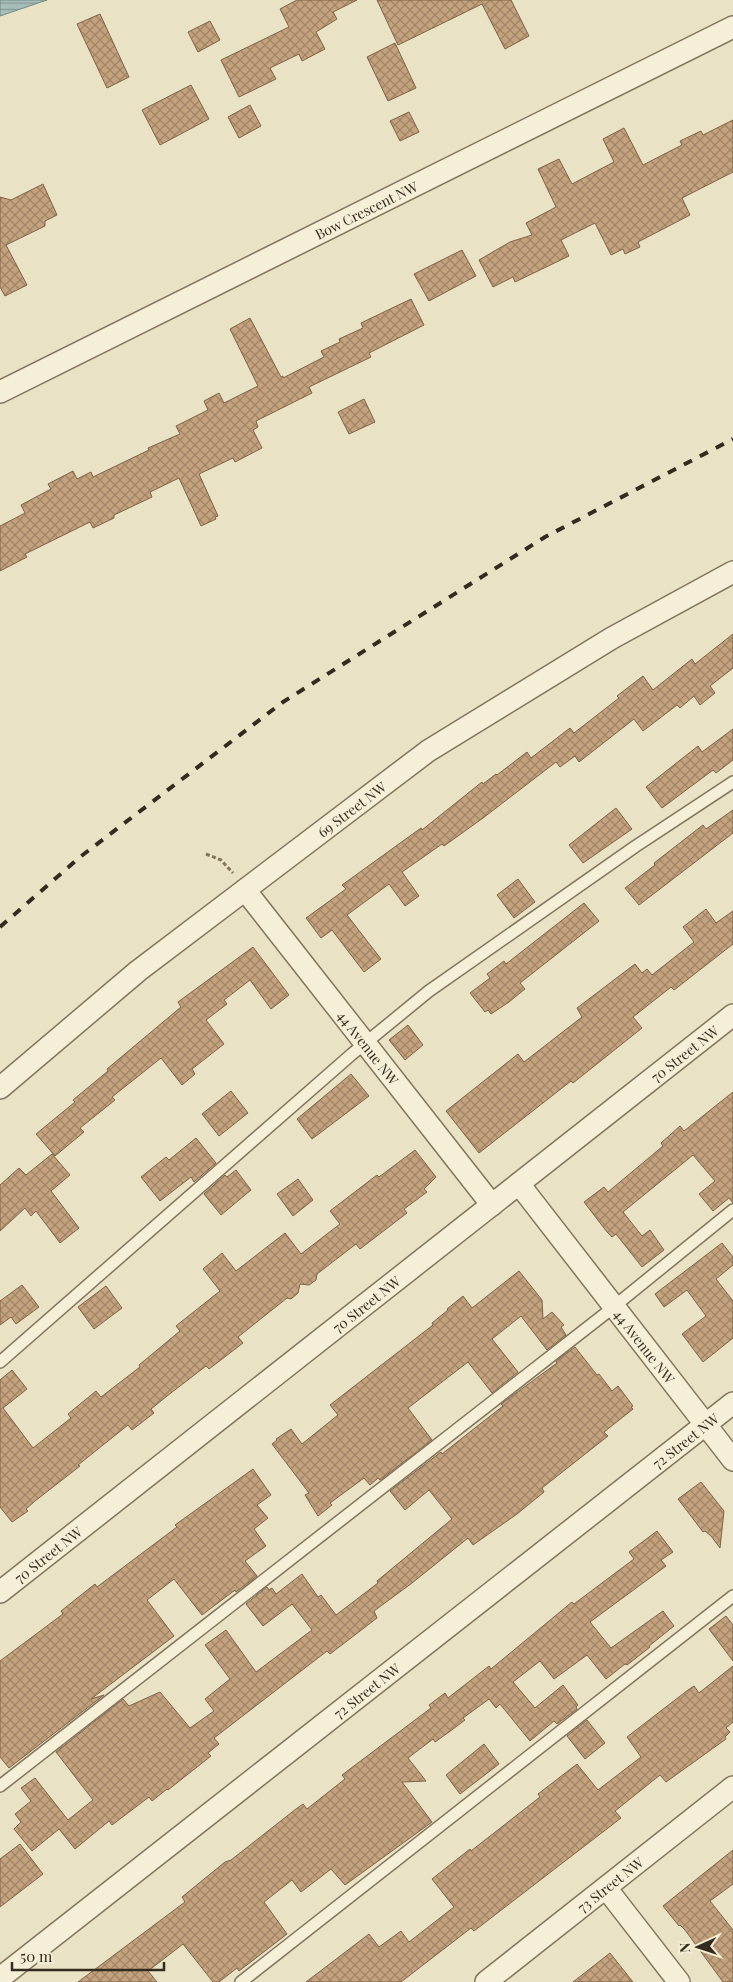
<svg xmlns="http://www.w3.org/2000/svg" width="733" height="1982" viewBox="0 0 733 1982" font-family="'Playfair Display',serif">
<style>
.water{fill:url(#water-rules);stroke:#6e8b86}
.building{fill:url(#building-cross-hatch);stroke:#7f6245}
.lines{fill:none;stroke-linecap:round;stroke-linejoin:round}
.lane-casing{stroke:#83755d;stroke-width:14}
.street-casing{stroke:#83755d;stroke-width:24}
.path{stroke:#83755d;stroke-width:3;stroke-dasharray:4 2.5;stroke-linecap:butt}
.lane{stroke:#f5efd7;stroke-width:11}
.street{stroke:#f5efd7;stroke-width:21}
.rail{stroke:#342b1f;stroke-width:4;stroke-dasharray:9 9;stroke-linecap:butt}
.labels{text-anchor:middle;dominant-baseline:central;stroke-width:5;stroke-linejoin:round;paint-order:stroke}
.street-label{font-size:14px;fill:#342b1f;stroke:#f2ecd3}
</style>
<defs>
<pattern id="water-rules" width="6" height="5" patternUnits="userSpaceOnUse" patternTransform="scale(1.25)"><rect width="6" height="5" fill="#a6bdb9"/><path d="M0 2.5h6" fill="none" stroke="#889a96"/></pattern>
<pattern id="building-cross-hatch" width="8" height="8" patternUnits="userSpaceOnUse" patternTransform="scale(1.25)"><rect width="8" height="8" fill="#c4a27e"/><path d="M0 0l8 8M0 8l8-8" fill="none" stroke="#a08467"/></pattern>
</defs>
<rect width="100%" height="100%" fill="#eae2c5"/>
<path class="water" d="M0,0H47L0,16Z"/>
<path class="building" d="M297,0H357L333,12L337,19L316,32L325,49L302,61L299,54L270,68L276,79L239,97L221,60L289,27L280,9Z
M377,0H511L529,36L505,49L482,4L398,45Z
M100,14L129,77L107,88L77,24Z
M210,21L220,40L198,52L188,32Z
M395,43L416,88L388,101L367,57Z
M191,85L209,119L160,145L142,110Z
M250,105L261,126L239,138L228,117Z
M409,112L419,132L400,141L390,121Z
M733,120V172L682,198L690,215L638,242L640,247L625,254L623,249L611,255L595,223L561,240L569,256L515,282L513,277L493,287L479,260L510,242L532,235L526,223L556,207L538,169L559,159L572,184L614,162L603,139L624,128L643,165L682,145L680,141L701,131L703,135Z
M43,184L57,215L45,221V226L6,245L27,285L5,296L0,287V197L11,200Z
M462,250L476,276L429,301L414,274Z
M411,299L424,325L369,353L371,357L309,387L312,393L256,421L258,427L253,430L262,448L235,462L233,458L199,474L218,516L215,517L216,519L201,526L179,478L150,492L152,497L114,515V518L93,528L90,522L25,554L27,557L0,571V526L25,513L21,505L51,489L48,484L73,471L77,479L91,472L93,477L149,450L148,448L180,434L176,426L208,410L204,401L219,393L224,403L258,386L230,329L250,318L281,377L283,376V378L324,357L321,351L340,342L339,339L363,328L361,323Z
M364,399L375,422L349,434L338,412Z
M733,634V668L710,686L715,693L700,705L694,696L680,708L677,705L643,731L634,719L579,762L575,756L560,767L556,762L483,818L444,846L442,844L402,872L419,896L405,906L389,884L347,915L381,959L364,972L332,930L321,938L306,918L346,889L342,885L421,828L422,830L482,782L483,784L496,774L497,775L527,752L531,758L570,728L574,733L619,698L617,696L643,676L653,690L692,659L695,664Z
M733,729V760L716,773L713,770L662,808L646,787L698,746L702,752Z
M616,808L632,829L583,863L569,845Z
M733,810V833L639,905L625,888L655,865L654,863L703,825L706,829Z
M518,879L535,902L514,918L497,895Z
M584,903L599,921L520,983L525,989L509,1002L491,1014L488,1010L485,1012L470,993L490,978L487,974L504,961L506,964Z
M706,909L716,923L733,911V944L674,990L671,987L633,1017L642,1028L573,1083L571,1081L479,1153L446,1111L518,1054L524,1062L582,1017L577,1008L635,964L642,973L647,969L652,975L694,942L683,927Z
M253,947L289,995L271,1009L250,980L224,1000L227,1004L206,1020L224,1044L192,1069L195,1074L182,1085L161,1058L112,1097L115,1100L80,1128L84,1132L55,1156L36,1134L75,1102L73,1100L108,1071L107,1069L181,1007L178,1002Z
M408,1025L423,1045L405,1060L389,1040Z
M351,1074L369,1096L312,1139L297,1119Z
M231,1091L248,1113L219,1136L202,1114Z
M733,1092V1203L729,1198L713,1211L699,1194L715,1181L693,1155L623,1212L642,1236L650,1230L664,1250L642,1267L616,1234L612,1237L607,1232L584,1202L604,1187L608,1192L663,1146L661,1143L680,1126L684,1131Z
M196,1138L216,1163L194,1182L191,1177L160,1201L141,1177L166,1157L169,1160Z
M415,1150L436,1177L424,1189L427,1192L404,1209L407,1213L360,1249L356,1244L317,1274L316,1280L309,1285L300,1284L298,1293L291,1299L287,1298L238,1337L243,1343L209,1369L206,1366L167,1396L151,1409L154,1413L132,1430L128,1425L78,1465L80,1466L35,1501L26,1509L28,1511L12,1522L0,1507V1380L12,1370L27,1389L3,1408L33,1448L71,1418L68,1414L96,1391L101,1397L140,1367L139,1365L180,1331L176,1326L220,1291L203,1269L222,1253L236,1271L285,1233L301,1254L340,1224L330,1211L377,1175L379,1177Z
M52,1154L70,1175L51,1191L79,1228L60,1243L36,1211L31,1216L25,1208L0,1231V1185L19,1168L26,1175Z
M236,1170L251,1190L221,1215L204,1194L225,1175L227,1177Z
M298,1179L313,1200L293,1216L277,1194Z
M722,1243L733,1257V1265L716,1279L733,1301V1338L703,1362L682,1334L706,1316L687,1290L664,1307L655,1294Z
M519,1271L542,1300L543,1319L552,1312L564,1325L561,1327L566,1335L547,1350L521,1316L492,1339L518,1372L492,1393L468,1362L408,1408L432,1440L380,1480L378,1478L370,1485L364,1478L330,1503L332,1505L318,1516L305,1495L309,1493L272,1444L277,1440L276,1439L291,1429L302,1444L338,1415L330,1405L433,1325L432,1323L448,1310L447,1309L463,1296L472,1308Z
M22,1285L39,1307L16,1324L11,1317L0,1325V1301Z
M106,1286L122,1308L94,1329L78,1307Z
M575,1347L597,1375L599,1374L612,1391L618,1386L633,1406L631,1407L633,1409L604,1432L608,1436L542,1488L544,1492L517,1514L473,1545L468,1538L412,1583L374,1611L377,1618L330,1654L327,1651L214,1738L219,1744L208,1753L211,1756L168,1790L167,1789L152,1801L149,1797L112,1825L109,1821L75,1849L59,1829L32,1851L14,1829L21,1822L15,1814L31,1801L21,1788L35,1778L68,1820L93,1800L56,1752L123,1699L129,1706L160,1692L190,1728L214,1711L205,1699L230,1679L205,1645L226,1630L256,1672L312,1630L292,1604L263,1626L246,1604L267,1587L269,1590L272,1588L276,1594L302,1574L318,1597L321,1595L336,1615L378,1583L377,1581L452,1519L429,1490L405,1510L390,1491L441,1452L442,1454L466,1435L503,1406L501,1404L557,1363L556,1361Z
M253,1469L271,1495L257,1505L268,1518L254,1529L266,1546L245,1561L257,1576L236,1592L235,1590L202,1615L174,1579L147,1600L174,1636L91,1699L104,1695L9,1768L0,1757V1661L63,1614L61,1611L95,1584L97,1587L177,1527L175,1525Z
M701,1482L724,1511L720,1548L711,1536L705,1531L703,1532L678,1499Z
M657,1531L673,1552L661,1560L666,1566L590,1622L611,1648L663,1611L674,1626L649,1646L650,1647L627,1665L625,1664L606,1679L587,1655L554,1679L540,1661L513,1682L535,1708L563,1685L578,1705L576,1707L577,1709L557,1724L554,1721L530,1741L500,1704L496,1708L489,1699L463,1718L465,1720L449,1732L435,1742L433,1739L408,1758L426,1781L402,1782L432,1822L345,1885L331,1869L301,1892L292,1880L264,1902L287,1934L239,1971L237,1968L219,1982H213L183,1944L148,1971L157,1982H78L185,1902L182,1897L225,1862L231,1860L296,1809L303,1804L307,1809L345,1779L342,1775L431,1708L429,1705L445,1693L448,1698L489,1666L491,1669L572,1602L574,1604L634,1559L629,1552Z
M726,1616L733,1625V1661L709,1629Z
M733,1666V1722L726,1728L730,1732L725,1737L726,1739L666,1782L660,1775L615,1811L621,1818L474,1931L471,1928L401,1982H306L369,1934L379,1947L401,1931L409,1942L454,1907L432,1879L470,1849L471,1851L540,1797L538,1794L577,1764L598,1790L641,1757L627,1737L688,1690L694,1686L699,1693Z
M587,1720L605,1743L585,1759L567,1736Z
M484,1744L499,1764L460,1794L446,1775Z
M20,1844L43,1874L0,1907V1859Z
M733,1850V1884L710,1901L733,1930V1982H723L685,1930L680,1925L679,1926L663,1906Z
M610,1953L633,1982H573Z"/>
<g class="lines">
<g class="lane-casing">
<path id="lane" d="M0,1362L352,1054L429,991L636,846L733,782
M0,1786L601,1317L733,1210
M241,1982L733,1596"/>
</g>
<g class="street-casing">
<g id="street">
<path id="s1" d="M0,392L733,27"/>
<path id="s2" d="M245,890L492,1205"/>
<path id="s3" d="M0,1088L138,971L428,751L612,638L733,572"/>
<path id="s4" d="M519,1184L733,1460"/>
<path id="s5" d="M0,1592L733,1015"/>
<path d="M606,1888L679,1982"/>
<path id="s6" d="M0,1978L733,1403"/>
<path id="s7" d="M486,1982L733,1787"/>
</g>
</g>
<path class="path" d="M206,854L221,860L233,873"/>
<use href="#lane" class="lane"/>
<use href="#street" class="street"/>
<path class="rail" d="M0,927L80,857L283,702L545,537L733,439"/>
</g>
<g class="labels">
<g class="street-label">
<text stroke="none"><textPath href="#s1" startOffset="409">Bow Crescent NW</textPath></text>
<text stroke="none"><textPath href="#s3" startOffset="449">69 Street NW</textPath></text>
<text stroke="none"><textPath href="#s2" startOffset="200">44 Avenue NW</textPath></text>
<text stroke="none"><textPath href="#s5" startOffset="871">70 Street NW</textPath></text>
<text stroke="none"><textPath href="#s5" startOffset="466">70 Street NW</textPath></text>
<text stroke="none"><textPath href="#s4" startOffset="205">44 Avenue NW</textPath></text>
<text stroke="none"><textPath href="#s6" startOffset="871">72 Street NW</textPath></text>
<text stroke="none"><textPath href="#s5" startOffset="61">70 Street NW</textPath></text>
<text stroke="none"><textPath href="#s6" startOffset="466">72 Street NW</textPath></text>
<text stroke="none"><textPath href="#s7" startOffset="158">73 Street NW</textPath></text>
</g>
</g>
<g transform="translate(698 1947) rotate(267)" stroke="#f2ecd3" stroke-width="4" paint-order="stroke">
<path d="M0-4L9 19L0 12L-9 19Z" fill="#342b1f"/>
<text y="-8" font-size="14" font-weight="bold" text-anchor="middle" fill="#342b1f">N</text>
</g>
<path d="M12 1962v8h152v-8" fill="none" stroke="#342b1f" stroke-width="2.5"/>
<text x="20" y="1962" font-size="15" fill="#342b1f" stroke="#f2ecd3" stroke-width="4" paint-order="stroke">50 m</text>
</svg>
